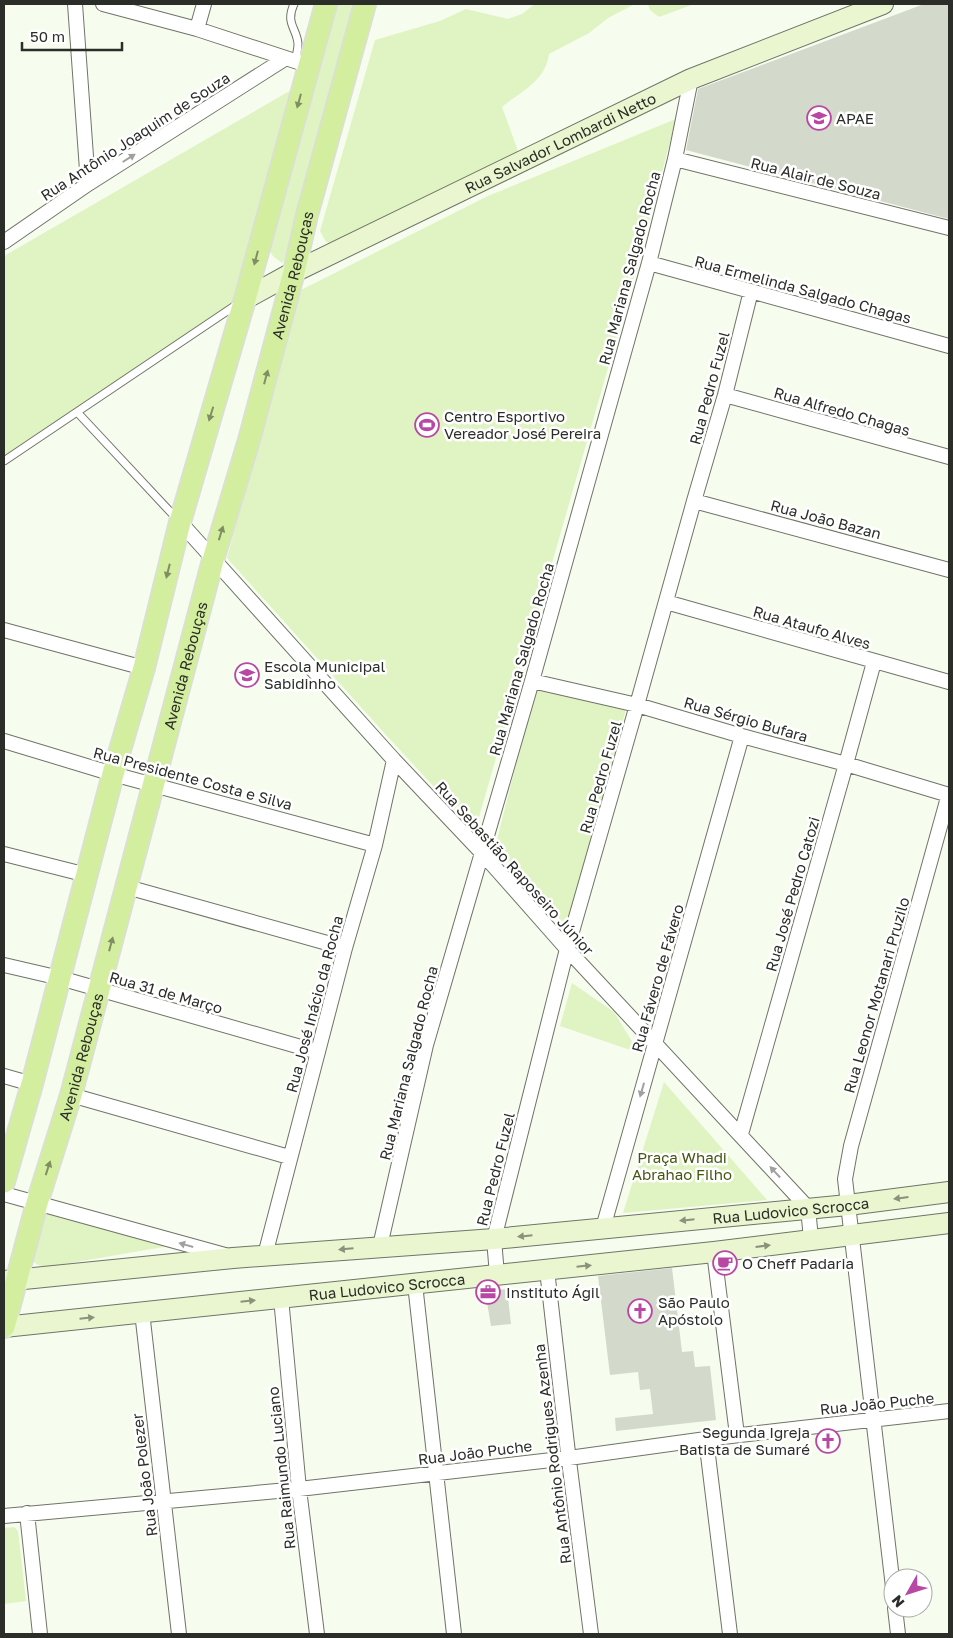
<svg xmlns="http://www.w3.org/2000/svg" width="953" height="1638" viewBox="0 0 953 1638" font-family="'Golos Text',sans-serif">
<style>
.green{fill:#e0f3c2}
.building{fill:#d3d9cb}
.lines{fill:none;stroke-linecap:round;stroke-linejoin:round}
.lane-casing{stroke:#6f7468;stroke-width:9}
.street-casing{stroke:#6f7468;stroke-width:16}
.secondary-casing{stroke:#6f7468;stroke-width:22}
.primary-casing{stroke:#ddd;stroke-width:24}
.lane{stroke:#fff;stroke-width:7}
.street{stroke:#fff;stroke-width:14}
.secondary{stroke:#e9f6cf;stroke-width:20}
.primary{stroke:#d4ee9f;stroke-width:21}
.oneway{fill:#808e64}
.oneway2{fill:#a0a09e}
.oneway3{fill:#8a927c}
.labels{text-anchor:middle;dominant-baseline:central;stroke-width:5;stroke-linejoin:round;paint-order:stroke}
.poi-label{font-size:15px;fill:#2b2d28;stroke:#fff;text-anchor:start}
.street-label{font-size:15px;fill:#2b2d28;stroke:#fff}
.park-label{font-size:15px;fill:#435712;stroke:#fff}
</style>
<rect width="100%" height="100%" fill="#f6fcee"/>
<path class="green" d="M336,4H357L289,255L282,263L273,256L268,249Z
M535,4H635L608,18L589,33L549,54C545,82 521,91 502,107L518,151L507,162L493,168H484L335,244L326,242L320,231L375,40L440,21L466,9L508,19L522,14Z
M648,4H694L659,17L650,10Z
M300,85L239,308L4,457V256Z
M676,119L637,267L475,831L387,736L227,558L299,291L488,196Z
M535,688L627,705L568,929L495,848Z
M572,983L614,1012L639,1053L560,1026Z
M664,1082L767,1200L623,1213Z
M45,1210L175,1245L47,1267L38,1265L30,1259Z
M14,1527L18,1531L26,1601L4,1604V1528Z"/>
<path class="building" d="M924,4H949V219L686,150L698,89Z
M672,1268L682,1352L693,1351L695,1367L710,1366L716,1420L616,1431L615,1418L653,1414L650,1389L640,1390L638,1372L610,1375L598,1276Z
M507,1289L511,1324L491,1326L485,1291Z"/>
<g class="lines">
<g class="lane-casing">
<path id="lane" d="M294,4C285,24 297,28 298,44C298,50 296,56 295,61
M77,412L177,519
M4,461L239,303"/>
</g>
<g class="street-casing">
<path id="street" d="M75,4L88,184
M103,4L197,29L310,66
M197,29L204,4
M675,159L949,228
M4,242L88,184L286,58
M649,263L949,346
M725,395L949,457
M694,501L949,570
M180,522L394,760L483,854L567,949L808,1208L811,1239
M666,602L949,682
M4,630L144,668
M532,681L637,705L742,736L846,764L949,795
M4,741L113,774L375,845
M4,854L87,875
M127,887L345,948
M4,965L60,978L318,1052
M4,1076L32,1084
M71,1095L289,1157
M741,1134L846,764L874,662
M4,1194L225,1255
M603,1228L742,736
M380,1246L426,1045L532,681L649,263L675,159L691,79
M714,1252L737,1435
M265,1255L345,948L375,845L394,760
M547,1270L568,1453L591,1634
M497,1275L494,1239L567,949L637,705L694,501L725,395L751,291
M415,1284L454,1634
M281,1298L299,1489L317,1634
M142,1312L179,1634
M706,1439L730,1634
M27,1513L40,1634
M4,1516L299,1489L569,1458L706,1439L949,1411
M893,1587L845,1179L851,1146L949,794
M895,1608L898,1634"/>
</g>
<g class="secondary-casing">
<g id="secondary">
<path id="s1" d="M245,299L294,272L691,79L883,4"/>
<path id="s2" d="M4,1281L233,1258L494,1239L848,1205L949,1192"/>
<path id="s3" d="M4,1327L714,1252L949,1223"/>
</g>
</g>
<g class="primary-casing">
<g id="primary">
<path d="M4,1182L32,1084L113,774L144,668L180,522L245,299L326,4"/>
<path id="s4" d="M4,1327L37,1203L71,1095L213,560L249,440L294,272L307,215L365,4"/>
</g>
</g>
<use href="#lane" class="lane"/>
<use href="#street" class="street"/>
<use href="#secondary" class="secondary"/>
<use href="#primary" class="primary"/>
</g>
<defs><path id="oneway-solid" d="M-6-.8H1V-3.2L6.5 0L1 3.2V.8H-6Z" transform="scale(1.25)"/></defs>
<g class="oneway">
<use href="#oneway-solid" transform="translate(299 101) rotate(105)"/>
<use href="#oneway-solid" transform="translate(256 258) rotate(105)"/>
<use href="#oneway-solid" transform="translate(266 377) rotate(-75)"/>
<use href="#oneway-solid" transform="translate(211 414) rotate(107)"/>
<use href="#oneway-solid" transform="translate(221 533) rotate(-73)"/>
<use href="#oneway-solid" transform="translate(168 571) rotate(104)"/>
<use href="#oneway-solid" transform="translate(111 944) rotate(-75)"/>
<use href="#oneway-solid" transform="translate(48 1168) rotate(-72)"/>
</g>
<g class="oneway2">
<use href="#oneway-solid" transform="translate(129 158) rotate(-32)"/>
<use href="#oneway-solid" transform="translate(642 1090) rotate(106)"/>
<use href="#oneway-solid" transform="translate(775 1172) rotate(-133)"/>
<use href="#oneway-solid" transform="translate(186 1245) rotate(-164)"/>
</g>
<g class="oneway3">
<use href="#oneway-solid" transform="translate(901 1198) rotate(173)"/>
<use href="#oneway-solid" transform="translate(687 1220) rotate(174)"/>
<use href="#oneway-solid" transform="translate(525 1236) rotate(174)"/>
<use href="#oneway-solid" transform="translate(763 1246) rotate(-7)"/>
<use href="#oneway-solid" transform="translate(346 1249) rotate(175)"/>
<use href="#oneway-solid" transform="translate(584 1266) rotate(-6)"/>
<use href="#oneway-solid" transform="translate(248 1301) rotate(-6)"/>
<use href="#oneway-solid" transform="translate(87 1318) rotate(-6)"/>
</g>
<defs>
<g id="school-ring" transform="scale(1.25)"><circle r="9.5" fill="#fff" stroke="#b848a4" stroke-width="1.5"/><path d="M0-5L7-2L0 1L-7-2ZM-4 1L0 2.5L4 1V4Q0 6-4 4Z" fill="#b848a4"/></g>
<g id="stadium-ring" transform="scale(1.25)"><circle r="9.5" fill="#fff" stroke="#b848a4" stroke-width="1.5"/><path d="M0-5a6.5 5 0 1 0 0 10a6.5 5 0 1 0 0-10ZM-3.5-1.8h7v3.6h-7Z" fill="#b848a4"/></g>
<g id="cafe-ring" transform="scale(1.25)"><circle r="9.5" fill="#fff" stroke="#b848a4" stroke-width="1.5"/><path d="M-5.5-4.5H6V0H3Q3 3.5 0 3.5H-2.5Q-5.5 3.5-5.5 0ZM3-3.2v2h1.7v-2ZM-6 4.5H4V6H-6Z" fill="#b848a4"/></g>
<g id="office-ring" transform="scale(1.25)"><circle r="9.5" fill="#fff" stroke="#b848a4" stroke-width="1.5"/><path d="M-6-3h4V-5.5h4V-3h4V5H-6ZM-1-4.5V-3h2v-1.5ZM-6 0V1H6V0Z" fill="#b848a4"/></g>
<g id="church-ring" transform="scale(1.25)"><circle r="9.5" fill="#fff" stroke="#b848a4" stroke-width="1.5"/><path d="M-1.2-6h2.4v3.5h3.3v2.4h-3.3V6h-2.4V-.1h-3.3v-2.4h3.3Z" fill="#b848a4"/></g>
</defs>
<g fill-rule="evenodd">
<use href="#school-ring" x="819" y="118"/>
<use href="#stadium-ring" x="427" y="425"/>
<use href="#school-ring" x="247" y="675"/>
<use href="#cafe-ring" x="725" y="1263"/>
<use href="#office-ring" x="488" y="1292"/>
<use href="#church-ring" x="640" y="1311"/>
<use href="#church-ring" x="828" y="1441"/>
</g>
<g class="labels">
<g class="poi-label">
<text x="836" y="118">APAE</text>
<text x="444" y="416">Centro Esportivo<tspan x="444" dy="17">Vereador José Pereira</tspan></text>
<text x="264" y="666">Escola Municipal<tspan x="264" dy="17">Sabidinho</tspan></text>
<text x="742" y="1263">O Cheff Padaria</text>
<text x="506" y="1292">Instituto Ágil</text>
<text x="658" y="1302">São Paulo<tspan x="658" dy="17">Apóstolo</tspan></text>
<text x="810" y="1432" text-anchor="end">Segunda Igreja<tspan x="810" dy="17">Batista de Sumaré</tspan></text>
</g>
<g class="street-label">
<text transform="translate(135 136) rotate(-33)">Rua Antônio Joaquim de Souza</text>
<text stroke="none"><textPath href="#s1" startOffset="352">Rua Salvador Lombardi Netto</textPath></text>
<text transform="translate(816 178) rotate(14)">Rua Alair de Souza</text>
<text transform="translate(629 268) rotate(-75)">Rua Mariana Salgado Rocha</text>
<text stroke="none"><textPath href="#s4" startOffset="1091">Avenida Rebouças</textPath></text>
<text transform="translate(803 289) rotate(15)">Rua Ermelinda Salgado Chagas</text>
<text transform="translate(709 388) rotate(-75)">Rua Pedro Fuzel</text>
<text transform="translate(842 411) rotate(16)">Rua Alfredo Chagas</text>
<text transform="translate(826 519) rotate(15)">Rua João Bazan</text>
<text transform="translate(812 627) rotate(16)">Rua Ataufo Alves</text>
<text transform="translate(521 659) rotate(-74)">Rua Mariana Salgado Rocha</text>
<text stroke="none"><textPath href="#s4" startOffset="686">Avenida Rebouças</textPath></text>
<text transform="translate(746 719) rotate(16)">Rua Sérgio Bufara</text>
<text transform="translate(600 777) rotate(-74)">Rua Pedro Fuzel</text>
<text transform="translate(193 778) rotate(15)">Rua Presidente Costa e Silva</text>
<text transform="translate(515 868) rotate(48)">Rua Sebastião Raposeiro Júnior</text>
<text transform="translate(792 894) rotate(-74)">Rua José Pedro Catozi</text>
<text transform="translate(657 978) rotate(-74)">Rua Fávero de Fávero</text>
<text transform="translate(166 992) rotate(16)">Rua 31 de Março</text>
<text transform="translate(876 995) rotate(-74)">Rua Leonor Motanari Pruzilo</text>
<text transform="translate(314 1004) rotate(-75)">Rua José Inácio da Rocha</text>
<text stroke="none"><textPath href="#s4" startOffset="281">Avenida Rebouças</textPath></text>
<text transform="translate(408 1063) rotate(-76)">Rua Mariana Salgado Rocha</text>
<text transform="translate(495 1169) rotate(-76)">Rua Pedro Fuzel</text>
<text stroke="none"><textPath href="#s2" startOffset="790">Rua Ludovico Scrocca</textPath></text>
<text stroke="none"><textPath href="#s3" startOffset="385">Rua Ludovico Scrocca</textPath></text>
<text transform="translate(877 1403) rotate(-6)">Rua João Puche</text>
<text transform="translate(475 1452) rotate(-7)">Rua João Puche</text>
<text transform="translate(552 1454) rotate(-97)">Rua Antônio Rodrigues Azenha</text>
<text transform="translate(281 1468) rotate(-96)">Rua Raimundo Luciano</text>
<text transform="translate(144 1475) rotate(-97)">Rua João Polezer</text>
</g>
<g class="park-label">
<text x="682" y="1157">Praça Whadi<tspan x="682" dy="17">Abrahao Filho</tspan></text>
</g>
</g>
<rect width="953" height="1638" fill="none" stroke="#2b2d28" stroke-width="10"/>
<g transform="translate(908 1593) rotate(231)"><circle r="24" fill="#ffffff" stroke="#aaaba9"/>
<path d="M0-4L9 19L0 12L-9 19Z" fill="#b848a4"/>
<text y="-8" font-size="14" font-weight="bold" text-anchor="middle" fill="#2b2d28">N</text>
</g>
<path d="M22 42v8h100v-8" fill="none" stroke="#2b2d28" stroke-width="2.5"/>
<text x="30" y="42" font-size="15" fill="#2b2d28" stroke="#ffffff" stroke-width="4" paint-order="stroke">50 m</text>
</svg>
